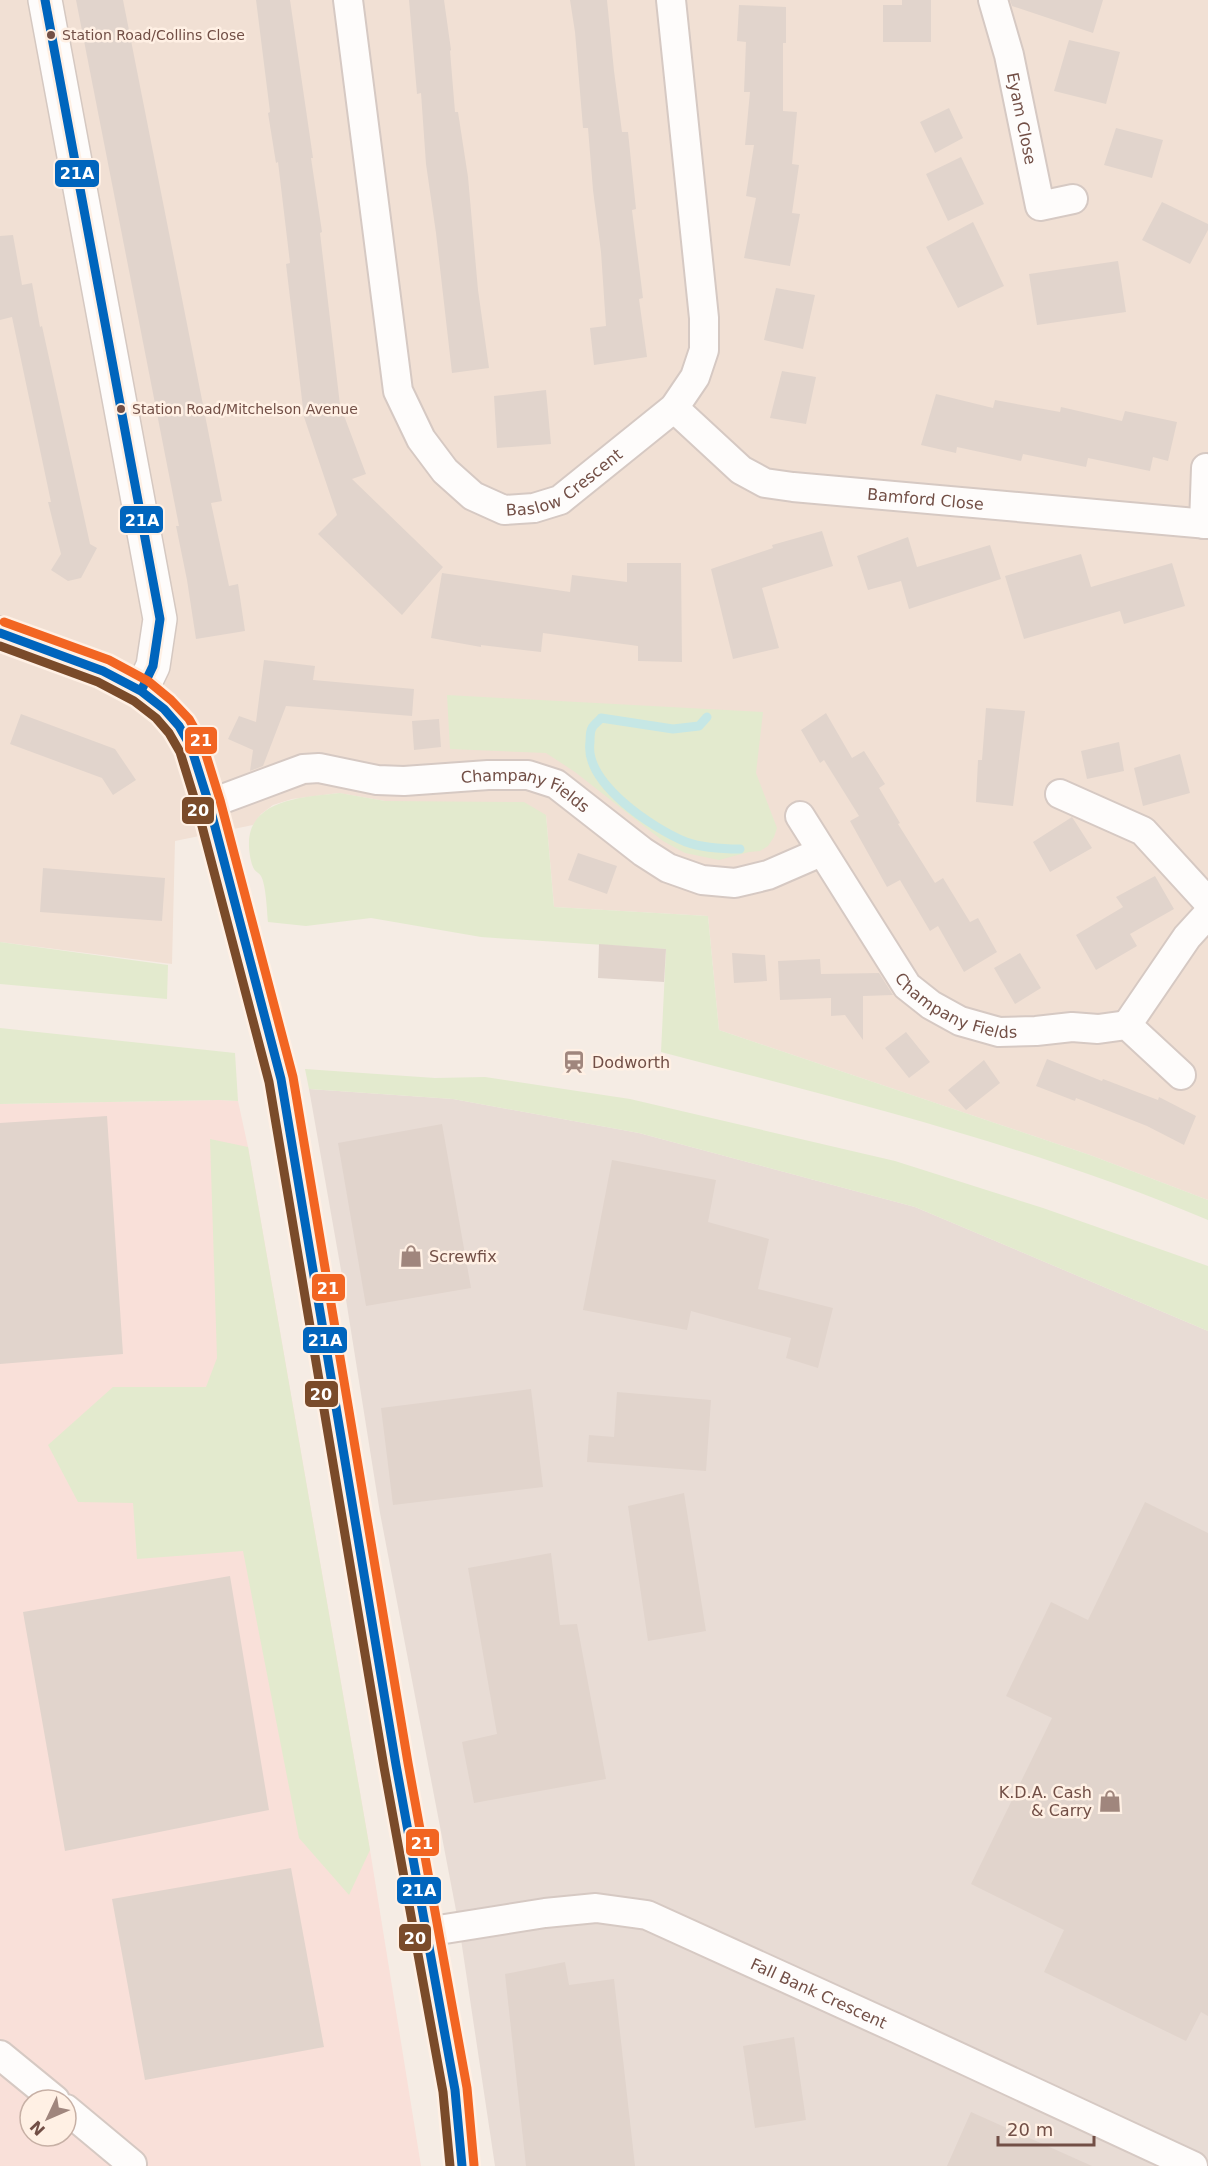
<svg xmlns="http://www.w3.org/2000/svg" width="1208" height="2166" viewBox="0 0 1208 2166" font-family="'DejaVu Sans',sans-serif">
<style>
.residential{fill:#f1e0d4}
.commercial{fill:#f9e0d9;fill-rule:evenodd}
.industrial{fill:#e8dcd5}
.green{fill:#e3eace}
.lines{fill:none;stroke-linecap:round;stroke-linejoin:round}
.stream{stroke:#c6e7e5;stroke-width:9}
.building{fill:#e1d4cc}
.street-casing{stroke:#d6c9c3;stroke-width:32}
.secondary-casing{stroke:#d5c8c1;stroke-width:36}
.street{stroke:#fefcfb;stroke-width:28}
.secondary{stroke:#fefcfb;stroke-width:33}
.bus-1-casing{stroke:#fff0e4;stroke-width:14}
.bus-2-casing{stroke:#fff0e4;stroke-width:14}
.bus-3-casing{stroke:#fff0e4;stroke-width:14}
.bus-1{stroke:#0065bd;stroke-width:9}
.bus-2{stroke:#7a4b2a;stroke-width:9}
.bus-3{stroke:#f26522;stroke-width:9}
.bus-dot{fill:#724f46;stroke:#fff0e4;stroke-width:2}
.labels{text-anchor:middle;dominant-baseline:central;stroke-width:5;stroke-linejoin:round;paint-order:stroke}
.bus-label{font-size:14px;fill:#724f46;stroke:#fff0e4;text-anchor:start}
.street-label{font-size:16px;fill:#724f46;stroke:#fff0e4}
.poi-label{font-size:16px;fill:#724f46;stroke:#fff0e4;text-anchor:start}
.line-badge{stroke:#fff0e4;stroke-width:2}
.badge-label{font-size:16px;text-anchor:middle;font-weight:bold;fill:#fff}
</style>
<rect width="100%" height="100%" fill="#f5ece4"/>
<path class="residential" d="M0,0H1208V1200L1090,1155L719,1030L708,916L554,907L546,815L385,801L339,793L292,799L273,805L261,814L253,825L175,841L172,964L0,942Z"/>
<path class="commercial" d="M219,1100L238,1101L248,1147L370,1850L421,2166H0V1104ZM30,2100H66V2136H30Z"/>
<path class="industrial" d="M309,1089L453,1099L639,1133L915,1207L1208,1331V2166H495L459,1926L380,1513L344,1287Z"/>
<path class="green" d="M447,695L763,712L756,773L777,828L774,837L768,846L760,851L749,852L719,860L685,853L663,841L575,772L546,753L450,749Z
M340,793L385,801L524,802L546,815L554,907L708,916L719,1030L1090,1155L1208,1200V1220C1032,1146 845,1100 661,1052L666,949L481,937L371,918L306,926L268,922C267,911 266,885 261,876C259,873 256,872 254,869C251,864 249,852 249,846C247,798 306,797 340,793Z
M0,942L168,965L167,999L0,984Z
M0,1028L235,1053L238,1101L219,1100L0,1104Z
M305,1069L435,1078L485,1077L630,1099L895,1161L1043,1208L1208,1266V1331L915,1207L639,1133L453,1099L309,1089Z
M210,1139L248,1147L370,1850L349,1895L299,1838L243,1551L137,1559L133,1503L78,1502L48,1445L113,1387H206L217,1358Z"/>
<g class="lines">
<path class="stream" d="M707,717L699,726L673,729L601,718C599,721 593,725 592,728C590,731 590,738 590,742C584,783 652,828 686,842C703,848 722,849 740,849"/>
</g>
<path class="building" d="M76,0H123L222,501L211,503L229,586L238,584L245,631L196,639L187,580L176,526H179Z
M256,0H290L313,158H311L322,232L320,233L340,405L366,474L352,479L443,567L402,615L318,534L337,515L304,417L286,264L290,263L278,162L276,163L268,113L270,112Z
M409,0H444L451,50L450,51L455,112H458L468,177L478,290L489,368L452,373L436,233L426,164L421,93L417,94Z
M570,0H607L614,71L622,132H628L636,209L632,210L643,298L639,299L647,357L594,365L590,328L606,326L601,252L593,190L588,128H583L575,32Z
M902,0H931V42H883V5H902Z
M1010,0H1103L1093,33L1012,6Z
M739,5L786,7V43H783V111L797,112L792,164L799,165L792,213L800,214L790,266L744,258L756,198L746,196L754,145H745L750,92H744L746,42L737,41Z
M1069,40L1120,52L1106,104L1054,91Z
M949,108L963,138L935,153L920,122Z
M1116,128L1163,140L1152,178L1104,165Z
M961,157L984,204L948,221L926,174Z
M1162,202L1208,224V230L1190,264L1142,240Z
M973,222L1004,286L958,308L926,247Z
M13,235L22,285L32,283L40,327L42,326L90,544L97,548L81,578L68,581L51,570L61,554L48,502H51L12,317L0,320V236Z
M1118,261L1126,312L1037,325L1029,274Z
M776,288L815,295L803,349L764,340Z
M782,371L816,377L806,424L770,418Z
M546,390L551,444L497,448L494,396Z
M936,394L993,408L995,400L1060,412L1061,407L1122,421L1125,411L1177,422L1168,461L1153,457L1150,471L1088,458L1086,467L1023,454L1021,461L957,447L956,453L921,445Z
M822,531L833,566L762,588L779,648L733,659L711,569L773,548L772,545Z
M908,537L917,567L990,545L1001,579L909,609L901,581L868,590L857,556Z
M1081,554L1091,587L1172,563L1185,606L1124,624L1120,611L1024,639L1005,576Z
M627,563H681L682,662L638,661V646L543,633L541,652L481,645V647L431,638L442,573L570,592L572,575L627,582Z
M264,660L315,666L313,680L414,689L412,716L286,706L263,766L250,771L253,750L228,739L239,716L256,722Z
M986,708L1025,711L1013,806L976,802L978,760H982Z
M826,713L852,758L864,751L885,784L879,788L900,823L898,824L935,883L943,878L970,922L978,918L997,952L964,972L938,926L930,931L900,880L887,887L850,821L859,816L824,760L820,763L801,730Z
M21,714L115,749L136,780L113,795L102,778L10,744Z
M439,719L441,747L414,750L412,721Z
M1119,742L1124,771L1087,779L1081,751Z
M1180,754L1190,793L1143,806L1134,768Z
M1072,817L1092,848L1050,872L1033,842Z
M578,853L617,866L607,894L568,880Z
M43,868L165,878L162,921L40,912Z
M1155,876L1174,909L1130,934L1137,946L1096,970L1076,935L1123,907L1116,897Z
M599,944L666,949L664,982L598,978Z
M732,953L765,955L767,981L734,983Z
M1020,953L1041,988L1015,1004L994,968Z
M820,959L821,974L879,973L893,995L863,996V1040L845,1015L831,1016V998L780,1000L778,961Z
M906,1032L930,1062L909,1078L885,1048Z
M1047,1059L1102,1081L1103,1079L1158,1100L1159,1097L1196,1116L1184,1145L1147,1126L1076,1098L1075,1101L1036,1086Z
M984,1060L1000,1083L966,1110L948,1090Z
M107,1116L123,1354L0,1364V1123Z
M442,1124L471,1288L366,1306L338,1143Z
M612,1160L716,1180L708,1222L769,1239L758,1289L833,1308L818,1368L786,1358L791,1338L691,1311L687,1330L583,1310Z
M531,1389L543,1487L393,1505L381,1408Z
M617,1392L711,1400L706,1471L587,1462L589,1435L614,1437Z
M684,1493L706,1631L648,1641L628,1506Z
M1145,1502L1208,1533V2016L1201,2012L1186,2041L1044,1972L1064,1930L971,1884L1052,1718L1006,1696L1051,1602L1088,1620Z
M551,1553L560,1625L577,1624L606,1779L474,1803L462,1742L497,1734L468,1568Z
M230,1576L269,1810L65,1851L23,1612Z
M291,1868L324,2047L145,2080L112,1899Z
M565,1962L569,1985L614,1979L635,2166H526L505,1974Z
M794,2037L806,2120L755,2128L743,2046Z
M971,2112L1092,2166H947Z"/>
<g class="lines">
<g class="street-casing">
<g id="street">
<path id="s1" d="M348,0L398,391L421,439L445,471L473,496L504,510L534,508L560,500L674,408L695,377L704,350V318L671,0"/>
<path id="s2" d="M993,0L1009,55L1040,206L1073,199"/>
<path id="s3" d="M674,408L741,470L765,483L793,487L1208,524"/>
<path d="M1204,524L1206,468"/>
<path d="M1060,794L1143,831L1208,902"/>
<path id="s4" d="M209,804L303,769L319,768L377,780L404,781L488,775H528L556,784L643,852L668,868L702,880L735,883L768,875L821,852"/>
<path id="s5" d="M800,816L907,986L931,1005L960,1021L999,1032L1036,1031L1072,1027L1098,1029L1127,1025L1181,1075"/>
<path d="M1127,1025L1187,937L1208,914"/>
<path id="s6" d="M426,1932L545,1913L596,1908L647,1915L898,2029L1193,2166"/>
<path d="M0,2055L55,2100"/>
<path d="M66,2109L132,2164L130,2166"/>
</g>
</g>
<g class="secondary-casing">
<path id="secondary" d="M45,0L160,619L153,666L141,691
M0,633L103,671L141,691L164,709L179,726L191,747L209,804L281,1079L396,1765L455,2090L462,2166"/>
</g>
<use href="#street" class="street"/>
<use href="#secondary" class="secondary"/>
<g class="bus-1-casing">
<path id="bus-1" d="M45,0L160,619L153,666L141,691
M0,633L103,671L141,691L164,709L179,726L191,747L209,804L281,1079L396,1765L455,2090L462,2166"/>
</g>
<g class="bus-2-casing">
<path id="bus-2" d="M0,646L98,682L134,701L156,718L169,733L180,752L197,807L269,1082L384,1767L443,2092L450,2166"/>
</g>
<g class="bus-3-casing">
<path id="bus-3" d="M4,622L109,660L148,681L171,700L189,719L202,742L220,800L293,1077L408,1763L467,2088L474,2165"/>
</g>
<use href="#bus-1" class="bus-1"/>
<use href="#bus-2" class="bus-2"/>
<use href="#bus-3" class="bus-3"/>
</g>
<defs>
<g id="station-bare" transform="scale(1.8)"><path d="M-3-6H3Q5-6 5-4V2Q5 4 3 4L4.5 6H3L1.5 4h-3L-3 6H-4.5L-3 4Q-5 4-5 2V-4Q-5-6-3-6ZM-3.5-4v3h7v-3ZM-3.5 1v1.5H-2V1ZM2 1v1.5H3.5V1Z" fill="#a0867d" stroke="#fff0e4" stroke-width="2.5" paint-order="stroke"/></g>
<g id="shop-bare" transform="scale(1.8)"><path d="M-5-2.5h2.3a2.7 3.5 0 0 1 5.4 0H5L5.5 6h-11ZM-1.5-2.5h3a1.5 2.3 0 0 0-3 0Z" fill="#a0867d" stroke="#fff0e4" stroke-width="2.5" paint-order="stroke"/></g>
</defs>
<g fill-rule="evenodd">
<use href="#station-bare" x="574" y="1062"/>
<use href="#shop-bare" x="411" y="1256"/>
<use href="#shop-bare" x="1110" y="1801"/>
</g>
<g class="bus-dot">
<circle cx="51" cy="35" r="5"/>
<circle cx="121" cy="409" r="5"/>
</g>
<g class="labels">
<g class="bus-label">
<text x="62" y="35">Station Road/Collins Close</text>
<text x="132" y="409">Station Road/Mitchelson Avenue</text>
</g>
<g class="street-label">
<text stroke="none"><textPath href="#s2" startOffset="122">Eyam Close</textPath></text>
<text stroke="none"><textPath href="#s1" startOffset="627">Baslow Crescent</textPath></text>
<text stroke="none"><textPath href="#s3" startOffset="280">Bamford Close</textPath></text>
<text stroke="none"><textPath href="#s4" startOffset="328">Champany Fields</textPath></text>
<text stroke="none"><textPath href="#s5" startOffset="255">Champany Fields</textPath></text>
<text stroke="none"><textPath href="#s6" startOffset="412">Fall Bank Crescent</textPath></text>
</g>
<g class="poi-label">
<text x="592" y="1062">Dodworth</text>
<text x="429" y="1256">Screwfix</text>
<text x="1092" y="1792" text-anchor="end">K.D.A. Cash<tspan x="1092" dy="18">&amp; Carry</tspan></text>
</g>
</g>
<g class="line-badge">
<rect x="54" y="159" width="46" height="29" rx="6" fill="#0065bd"/>
<rect x="119" y="505" width="45" height="29" rx="6" fill="#0065bd"/>
<rect x="184" y="726" width="34" height="29" rx="6" fill="#f26522"/>
<rect x="181" y="796" width="34" height="29" rx="6" fill="#7a4b2a"/>
<rect x="311" y="1273" width="35" height="29" rx="6" fill="#f26522"/>
<rect x="302" y="1326" width="46" height="28" rx="6" fill="#0065bd"/>
<rect x="304" y="1380" width="35" height="28" rx="6" fill="#7a4b2a"/>
<rect x="405" y="1828" width="35" height="29" rx="6" fill="#f26522"/>
<rect x="396" y="1876" width="46" height="29" rx="6" fill="#0065bd"/>
<rect x="398" y="1923" width="34" height="29" rx="6" fill="#7a4b2a"/>
</g>
<g class="badge-label">
<text x="77" y="179">21A</text>
<text x="142" y="526">21A</text>
<text x="201" y="746">21</text>
<text x="198" y="816">20</text>
<text x="328" y="1294">21</text>
<text x="325" y="1346">21A</text>
<text x="321" y="1400">20</text>
<text x="422" y="1849">21</text>
<text x="419" y="1896">21A</text>
<text x="415" y="1944">20</text>
</g>
<g transform="translate(48 2118) rotate(226)"><circle r="28" fill="#fff0e4" stroke="#c7b0a5" stroke-width="1.5"/>
<path d="M0-4.5L10 22L0 15L-10 22Z" fill="#a0867d"/>
<text y="-9" font-size="16" font-weight="bold" text-anchor="middle" fill="#724f46">N</text>
</g>
<path d="M998 2136v9h96v-9" fill="none" stroke="#724f46" stroke-width="3"/>
<text x="1007" y="2136" font-size="18" fill="#724f46" stroke="#fff0e4" stroke-width="4.5" paint-order="stroke">20 m</text>
</svg>
